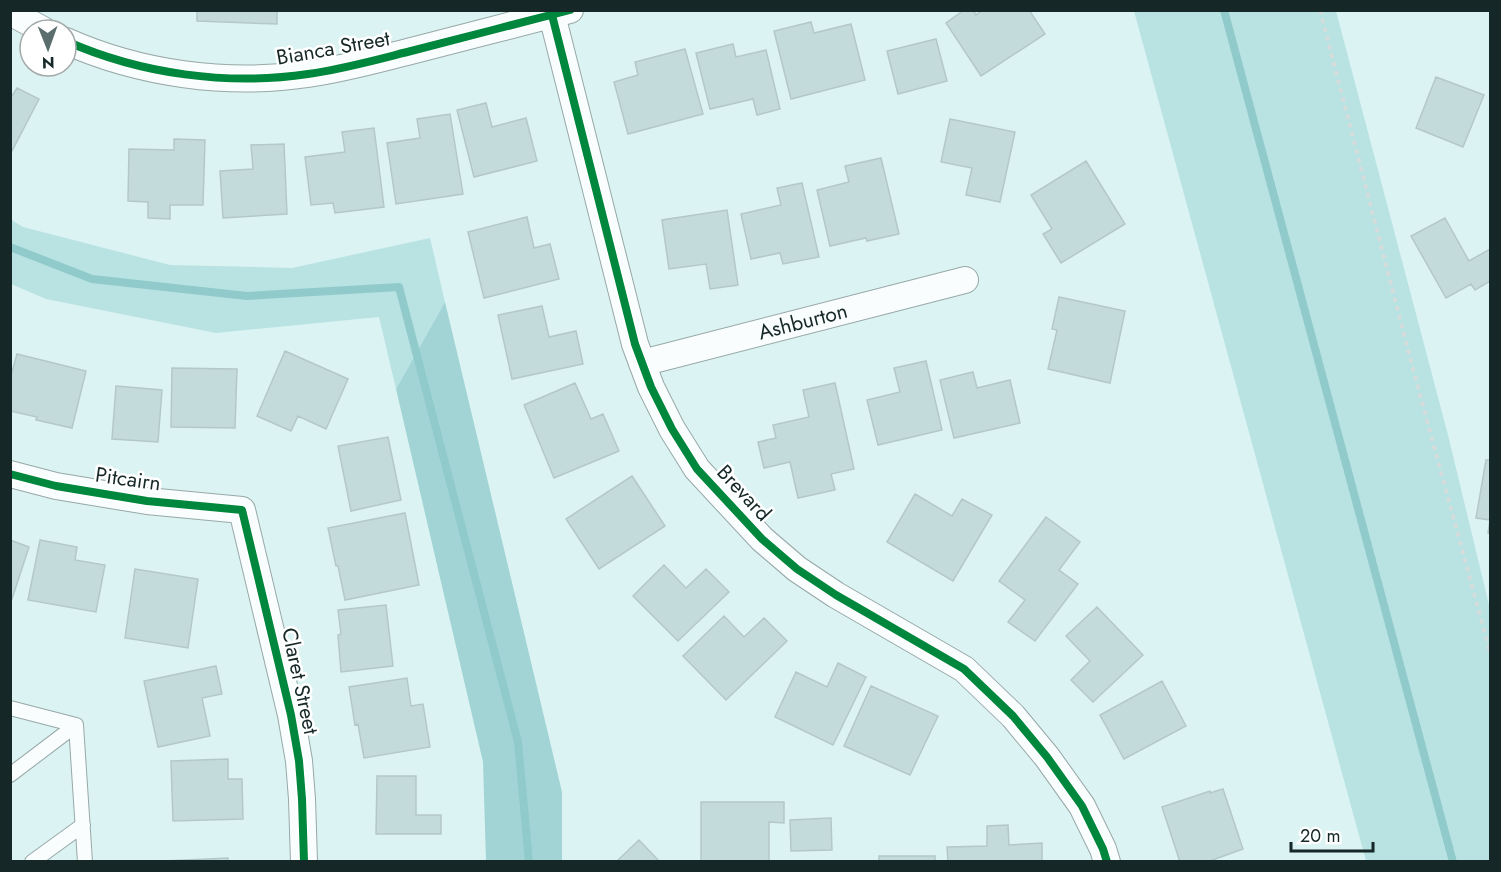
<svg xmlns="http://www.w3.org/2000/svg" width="1501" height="872" viewBox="0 0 1501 872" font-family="Jost,sans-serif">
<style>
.green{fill:#b9e2e2}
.forest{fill:#a2d4d5}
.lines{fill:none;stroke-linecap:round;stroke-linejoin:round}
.stream{stroke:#90caca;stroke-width:8}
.building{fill:#c3dbdb;stroke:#b5c8c8;stroke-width:1.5}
.lane-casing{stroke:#97a8a8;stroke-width:16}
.street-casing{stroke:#97a8a8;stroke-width:28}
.path{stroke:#d4dcdc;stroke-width:4;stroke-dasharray:4.5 4.5;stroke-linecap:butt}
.lane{stroke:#fafdfd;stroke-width:14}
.street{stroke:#fafdfd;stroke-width:26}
.cycleway-casing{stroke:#fff;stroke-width:11}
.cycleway{stroke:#00873e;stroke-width:8}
.labels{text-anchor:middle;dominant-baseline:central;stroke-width:5;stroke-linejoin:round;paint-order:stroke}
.street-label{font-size:21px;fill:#162727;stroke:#fff}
</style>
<rect width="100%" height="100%" fill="#dcf3f3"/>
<path class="green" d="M1134,11H1336L1448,435L1490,609V861H1366Z
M10,219L23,227L170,265L292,268L430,238L445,302L396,389L379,317L216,333L46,299L11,284Z"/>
<path class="forest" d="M445,302L562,792V861H486L483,762L396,389Z"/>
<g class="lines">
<path class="stream" d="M1224,10L1453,862
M10,247L92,279L247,296L399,287L518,742L529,862"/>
</g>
<path class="building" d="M197,10H277V24L197,21Z
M964,10H973L976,15L982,10H1029L1045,34L981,76L946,23Z
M811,22L814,33L851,24L865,80L791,99L774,31Z
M936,39L947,81L898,94L887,51Z
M733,44L736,57L766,50L780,109L757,115L753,99L710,109L696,53Z
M685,49L703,114L628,134L614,82L638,75L635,62Z
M1436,77L1484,95L1463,147L1416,128Z
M17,88L39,99L12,151L10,150V99Z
M486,103L492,127L526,118L537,161L474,177L457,110Z
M450,114L463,194L396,204L387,143L420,138L417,119Z
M950,119L1015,132L1000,202L966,195L972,168L941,162Z
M374,128L384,207L335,213L333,203L311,205L305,157L345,152L342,132Z
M174,139L205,140L203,205H170V219L148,218V202L128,201L129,149L174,150Z
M284,144L287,214L223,218L220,171L253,169L251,145Z
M881,158L899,234L867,241L866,238L830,246L817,190L849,182L845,166Z
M1086,161L1125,224L1061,263L1043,234L1052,229L1031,195Z
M802,183L819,257L783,264L780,253L751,259L741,214L781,205L777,188Z
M727,210L738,285L710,289L706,264L669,269L662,220Z
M527,217L534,248L550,244L559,279L484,298L468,232Z
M1445,218L1469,261L1490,249V281L1475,290L1471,284L1446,298L1411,236Z
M1059,297L1125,311L1110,383L1048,369L1057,330L1052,329Z
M542,306L549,337L576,331L583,364L512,379L498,315Z
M285,351L348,379L326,429L298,416L291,431L257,416Z
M17,354L86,371L72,428L36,420L37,417L10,411V379Z
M926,361L942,430L878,445L867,400L900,392L894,368Z
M172,368L237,369L235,428L171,427Z
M973,372L977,388L1010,380L1020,423L954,438L940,380Z
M575,383L591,419L603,414L619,451L554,478L524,405Z
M835,383L854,469L831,474L835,490L798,498L790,462L764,468L758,442L776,438L773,425L809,417L803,390Z
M116,386L162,390L158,442L112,439Z
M388,437L401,500L351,511L338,446Z
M1486,460H1490V534L1488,533L1490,520L1476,518Z
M632,476L665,526L599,569L566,519Z
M915,494L952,516L962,499L992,515L953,581L887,542Z
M405,513L419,585L345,600L338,566H336L328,528Z
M1046,517L1080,542L1059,570L1078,584L1035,641L1008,622L1025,600L999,581Z
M10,540L29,547L11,602H10Z
M40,540L77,547L75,560L105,565L96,612L28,600Z
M664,565L686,588L706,569L729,592L678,641L633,596Z
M135,569L198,579L188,648L125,638Z
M386,605L393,666L341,672L338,635L341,634L338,610Z
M1097,607L1143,655L1093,702L1071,680L1090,661L1066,636Z
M724,616L744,637L764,618L787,641L726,700L683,656Z
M838,663L866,677L833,745L775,717L796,672L827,687Z
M216,666L222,694L202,698L210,736L158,747L144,681Z
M407,678L411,706L423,704L430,747L364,758L358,724L355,725L349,687Z
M1162,681L1186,726L1124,759L1100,715Z
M871,686L938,716L910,775L844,746Z
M228,759V779H242L243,819L173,821L171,761Z
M377,776H416V815H441V834H376Z
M1223,789L1243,849L1207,862H1180L1162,807L1210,791V793Z
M701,802H784V823L769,822V862H701Z
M831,818L832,850L791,851L790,820Z
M1008,825L1009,845L1042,843V862H948L947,847L987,846V826Z
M639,840L660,862H616Z
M879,856H935V862H879Z
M228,858V862H164V861Z"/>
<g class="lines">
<g class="lane-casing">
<path id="lane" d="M10,708L76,725L85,862
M10,775L76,725
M32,862L83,825"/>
</g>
<g class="street-casing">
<g id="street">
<path d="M10,12L43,30"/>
<path d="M552,15L635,344L651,387L672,429L697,469L762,539L797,569L836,595L964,669L1013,716L1047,757L1082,806L1103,849L1107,862"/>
<path d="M66,41C140,74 228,86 308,74C344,69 379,59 415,50C467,37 518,23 570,10"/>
<path id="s1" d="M642,363L965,280"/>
<path d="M10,474L56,486L147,501L242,510L291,715L299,761L302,799L304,862"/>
</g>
</g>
<path class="path" d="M1320,10L1413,369L1490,652"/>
<use href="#lane" class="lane"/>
<use href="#street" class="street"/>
<g class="cycleway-casing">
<path id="cycleway" d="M552,15L635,344L651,387L672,429L697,469L762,539L797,569L836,595L964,669L1013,716L1047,757L1082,806L1103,849L1107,862
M66,41C140,74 228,86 308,74C344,69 379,59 415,50C467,37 518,23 570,10
M10,474L56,486L147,501L242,510L291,715L299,761L302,799L304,862"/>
</g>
<use href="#cycleway" class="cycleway"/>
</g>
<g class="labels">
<g class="street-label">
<text transform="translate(333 48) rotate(-10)">Bianca Street</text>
<text stroke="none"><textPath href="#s1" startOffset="166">Ashburton</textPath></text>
<text transform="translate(128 479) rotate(8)">Pitcairn</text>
<text transform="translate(744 493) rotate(47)">Brevard</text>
<text transform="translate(300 681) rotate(78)">Claret Street</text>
</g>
</g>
<rect width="1501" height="872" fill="none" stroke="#162727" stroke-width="24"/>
<g transform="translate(48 48) rotate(179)"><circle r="28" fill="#ffffff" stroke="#a2a9a9" stroke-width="1.5"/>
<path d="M0-4.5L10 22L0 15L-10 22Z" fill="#5b6e6e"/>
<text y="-9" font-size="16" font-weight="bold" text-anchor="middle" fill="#162727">N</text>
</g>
<path d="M1291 842v9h82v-9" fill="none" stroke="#162727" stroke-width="3"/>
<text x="1300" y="842" font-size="18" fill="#162727" stroke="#ffffff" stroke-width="4.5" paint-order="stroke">20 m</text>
</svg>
